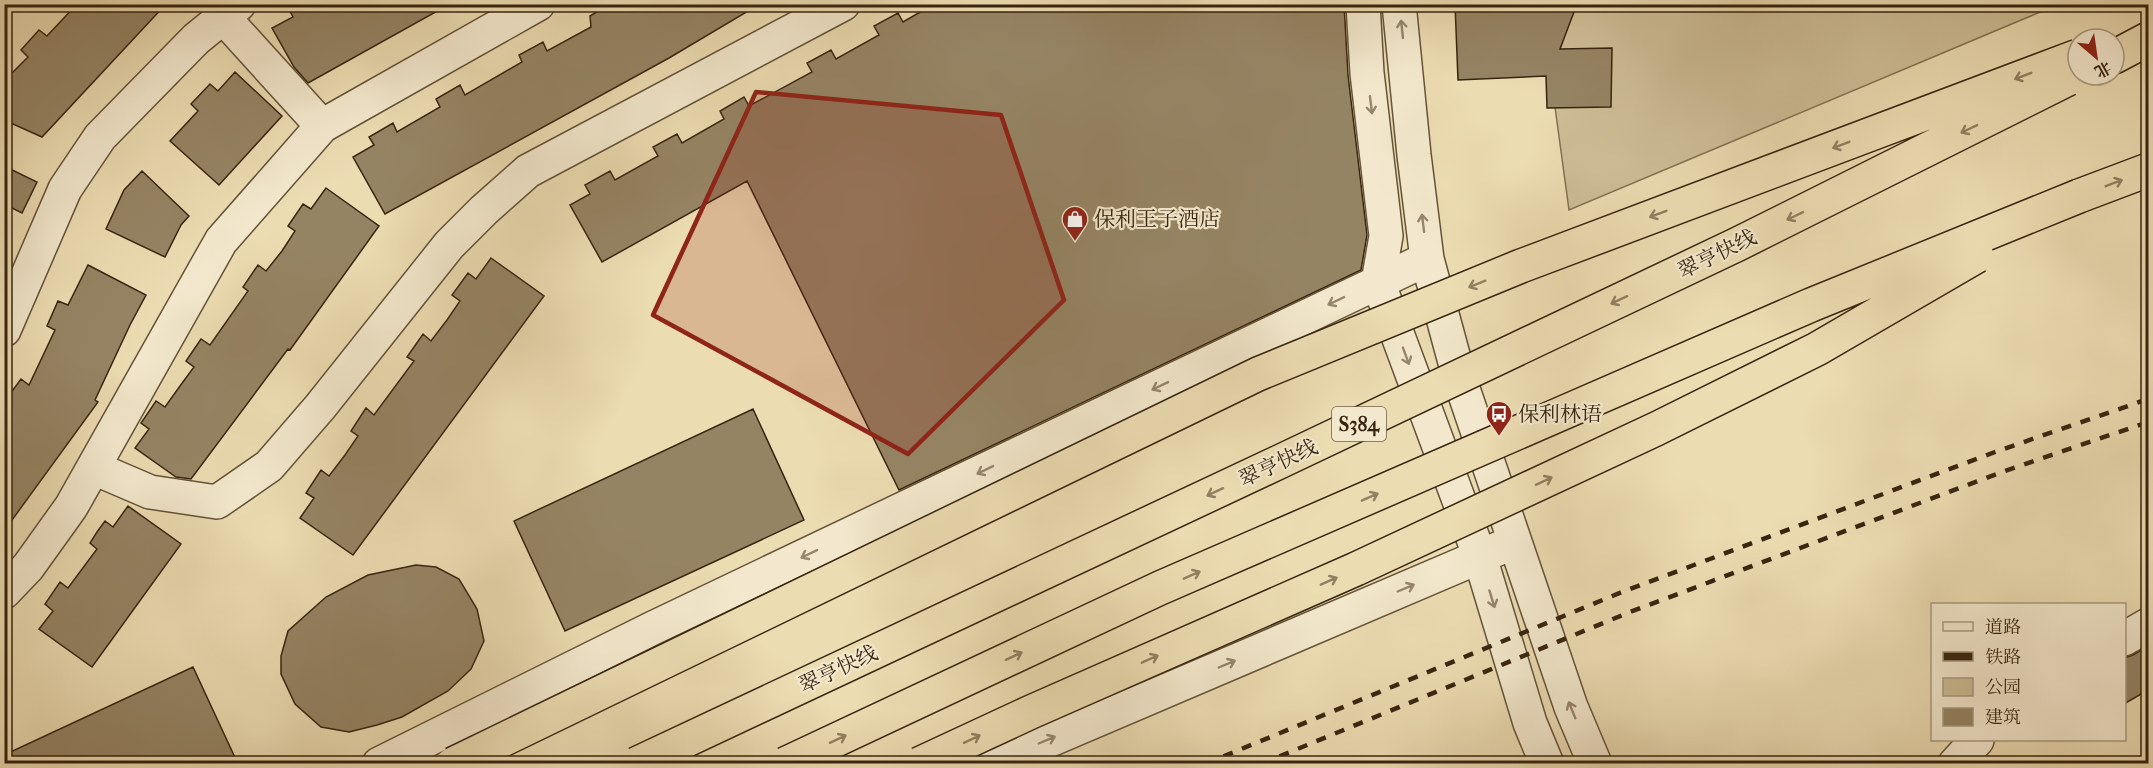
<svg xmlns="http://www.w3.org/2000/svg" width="2153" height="768" viewBox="0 0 2153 768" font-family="'IM FELL French Canon','Noto Serif SC',serif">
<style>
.green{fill:#cdbd96;stroke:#827152;stroke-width:1.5}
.building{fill:#958464;stroke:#37250f;stroke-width:1.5}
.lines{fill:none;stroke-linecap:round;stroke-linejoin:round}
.minor-casing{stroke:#645338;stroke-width:36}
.highway-casing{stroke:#37250f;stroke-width:36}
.minor{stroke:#f3e8cd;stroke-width:33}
.highway{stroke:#ecdcb2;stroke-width:33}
.rail{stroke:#37250f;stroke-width:4.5;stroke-dasharray:10 10;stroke-linecap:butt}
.highway-bridge-casing{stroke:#37250f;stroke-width:36;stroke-linecap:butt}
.highway-bridge{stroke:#ecdcb2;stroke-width:33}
.oneway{stroke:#95866e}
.oneway2{stroke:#928060}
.marked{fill:#8f2418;fill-opacity:0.2;stroke:#8f2418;stroke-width:4.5;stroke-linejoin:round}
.labels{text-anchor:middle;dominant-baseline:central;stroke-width:4.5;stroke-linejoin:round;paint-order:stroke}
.shield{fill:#f3e8cd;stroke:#6f6048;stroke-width:1.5}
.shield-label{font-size:20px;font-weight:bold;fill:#37250f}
.poi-label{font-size:21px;fill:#37250f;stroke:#f3e8cd;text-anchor:start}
.street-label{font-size:21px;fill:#37250f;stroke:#f3e8cd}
</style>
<rect width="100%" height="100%" fill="#ecdcb2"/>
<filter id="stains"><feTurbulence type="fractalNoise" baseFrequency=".00333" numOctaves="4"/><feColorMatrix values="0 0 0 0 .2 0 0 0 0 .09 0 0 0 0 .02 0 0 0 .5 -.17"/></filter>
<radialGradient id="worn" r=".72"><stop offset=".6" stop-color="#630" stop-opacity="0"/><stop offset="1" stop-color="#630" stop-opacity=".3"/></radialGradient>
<path class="green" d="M1541,4L2057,5L1569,210Z"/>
<path class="building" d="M77,4H166L42,137L4,120V81L28,57L21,50L39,30L47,36Z
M286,4H450L308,83L294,67L272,28L293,17Z
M610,4H760L669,58L385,214L353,157L374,145L369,137L393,123L397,132L440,107L436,99L460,85L465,95L522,62L519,55L543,42L547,51L591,27L590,16Z
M934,4H1344L1348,75L1367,235L1361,270L899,490L747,181L602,262L570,205L590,194L585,185L610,171L615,180L658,156L653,147L677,134L682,143L724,119L720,111L744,97L749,106L812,72L807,63L831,50L836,59L879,35L874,26L898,13L903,22Z
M1455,4H1577L1560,49L1612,48L1611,107L1547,108L1546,76L1458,80Z
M235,72L282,116L219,185L170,141L198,111L191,104L210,84L218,91Z
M4,166L37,182L22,213L4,204Z
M142,171L189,216L181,225L165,257L106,229L124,190Z
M326,188L379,226L290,350L288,349L191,479L176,477L135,448L149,429L141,423L156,401L165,407L180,386L194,367L186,361L201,339L210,345L248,291L243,287L258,265L266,271L282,251L295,231L288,226L303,204L311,209Z
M491,258L544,296L353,555L300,518L314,498L306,493L321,470L329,476L345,455L358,436L351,431L366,408L374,415L414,361L407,357L423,334L431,341L447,320L460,301L452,295L468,273L476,279Z
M88,265L146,295L130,325L95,400L98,402L4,531V402L21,379L29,385L55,330L47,326L58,301L68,305Z
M753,409L804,520L565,631L514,521Z
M128,506L181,544L92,667L39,629L53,611L45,604L60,582L68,588L97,549L90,543L97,532L105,521L113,527Z
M416,565L436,567L459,579L477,609L484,641L471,669L448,691L402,717L377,725L349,732L321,727L295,704L281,674V656L288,631L326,597L368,575Z
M2148,646V690L2124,704V658L2133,655Z
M193,667L238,764H4V755Z"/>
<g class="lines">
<g class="minor-casing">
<path id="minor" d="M1363,4L1367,73L1386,236L1378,282L1480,557L1530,723L1547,764
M1399,4L1414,155L1427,259L1459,377L1571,707L1595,764
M223,17L322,126
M4,330L65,189L100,137L196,39L239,4
M94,468L150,492L217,502L269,466L320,407L449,245L484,210L528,171L843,4
M4,592L28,567L71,507L221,241L322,126L538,4
M2124,639L2148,625
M379,764L653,628L1427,259
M994,764L1500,548
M1955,764L1977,740"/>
</g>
<g class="highway-casing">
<path id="highway" d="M2114,57L2148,39
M2079,196L2148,170"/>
</g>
<use href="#minor" class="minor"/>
<use href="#highway" class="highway"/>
<path class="rail" d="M1205,764L1622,592L1995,452L2148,399
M1261,764L1630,612L2002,472L2148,422"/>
<g class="highway-bridge-casing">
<path id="highway-bridge" d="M453,764L1258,374L1521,266L2078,56
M636,764L1277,463L1738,244L2068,79
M785,764L1160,588L1811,305L2079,196
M919,764L1031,712L1356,569L1656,429L1817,349L1977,256"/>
</g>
<use href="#highway-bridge" class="highway-bridge"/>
</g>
<defs><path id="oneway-shaft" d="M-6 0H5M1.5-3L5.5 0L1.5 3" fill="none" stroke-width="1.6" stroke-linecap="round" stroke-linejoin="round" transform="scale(1.5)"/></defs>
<g class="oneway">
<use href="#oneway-shaft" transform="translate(1402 29) rotate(-96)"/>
<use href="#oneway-shaft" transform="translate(1371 105) rotate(83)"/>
<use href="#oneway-shaft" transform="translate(1423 223) rotate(-97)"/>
<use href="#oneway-shaft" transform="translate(1336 301) rotate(154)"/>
<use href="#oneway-shaft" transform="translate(1406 356) rotate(70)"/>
<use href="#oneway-shaft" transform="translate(1160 386) rotate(154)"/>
<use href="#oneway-shaft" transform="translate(985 470) rotate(154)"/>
<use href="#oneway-shaft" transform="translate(809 554) rotate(154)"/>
<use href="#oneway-shaft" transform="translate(1406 588) rotate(-23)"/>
<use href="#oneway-shaft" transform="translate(1492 599) rotate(73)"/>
<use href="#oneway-shaft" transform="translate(1227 664) rotate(-23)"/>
<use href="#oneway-shaft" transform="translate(1572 710) rotate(-112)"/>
<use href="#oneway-shaft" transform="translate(1047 740) rotate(-23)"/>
</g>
<g class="oneway2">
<use href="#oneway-shaft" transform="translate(2023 76) rotate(159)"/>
<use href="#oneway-shaft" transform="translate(1969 129) rotate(154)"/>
<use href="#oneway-shaft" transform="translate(1841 145) rotate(159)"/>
<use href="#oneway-shaft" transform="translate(2114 183) rotate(-21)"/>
<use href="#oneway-shaft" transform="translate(1658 214) rotate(159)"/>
<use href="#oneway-shaft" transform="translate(1795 216) rotate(154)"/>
<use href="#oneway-shaft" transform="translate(1477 284) rotate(158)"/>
<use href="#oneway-shaft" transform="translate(1619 300) rotate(155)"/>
<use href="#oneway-shaft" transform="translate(1544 481) rotate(-25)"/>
<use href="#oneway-shaft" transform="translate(1215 492) rotate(155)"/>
<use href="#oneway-shaft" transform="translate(1370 497) rotate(-24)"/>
<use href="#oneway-shaft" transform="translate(1192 575) rotate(-24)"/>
<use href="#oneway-shaft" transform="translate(1329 581) rotate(-24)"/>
<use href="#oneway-shaft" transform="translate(1014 656) rotate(-25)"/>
<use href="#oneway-shaft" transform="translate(1150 659) rotate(-24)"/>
<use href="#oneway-shaft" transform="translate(838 739) rotate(-25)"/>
<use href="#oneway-shaft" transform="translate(972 739) rotate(-25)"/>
</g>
<path class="marked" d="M756,92L1001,115L1064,300L908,454L653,315Z"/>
<defs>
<g id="shop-pin" transform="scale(1.35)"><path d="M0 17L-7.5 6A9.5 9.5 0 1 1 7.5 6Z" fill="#8f2418" stroke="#f3e8cd"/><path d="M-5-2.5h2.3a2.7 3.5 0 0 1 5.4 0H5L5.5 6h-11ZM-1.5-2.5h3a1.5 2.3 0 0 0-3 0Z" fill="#fff"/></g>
<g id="bus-pin" transform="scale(1.35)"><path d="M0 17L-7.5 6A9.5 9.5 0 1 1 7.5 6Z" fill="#8f2418" stroke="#f3e8cd"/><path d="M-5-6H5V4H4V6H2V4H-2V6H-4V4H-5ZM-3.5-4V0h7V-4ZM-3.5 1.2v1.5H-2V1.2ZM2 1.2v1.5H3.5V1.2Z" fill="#fff"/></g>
</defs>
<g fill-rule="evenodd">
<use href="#shop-pin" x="1075" y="219"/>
<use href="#bus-pin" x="1499" y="414"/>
</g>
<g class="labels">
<rect class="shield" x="1332" y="407" width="54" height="34" rx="4.5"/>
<g class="shield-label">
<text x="1359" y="424">S384</text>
</g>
<g class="poi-label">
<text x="1094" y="219">保利王子酒店</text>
<text x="1518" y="414">保利林语</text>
</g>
<g class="street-label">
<text transform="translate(1717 254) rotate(-26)">翠亨快线</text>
<text transform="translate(1278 463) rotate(-25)">翠亨快线</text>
<text transform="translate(838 669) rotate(-25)">翠亨快线</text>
</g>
</g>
<rect width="2153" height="768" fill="none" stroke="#ecdcb2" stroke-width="24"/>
<rect x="6" y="6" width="2141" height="756" fill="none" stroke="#37250f" stroke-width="3"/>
<rect x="12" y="12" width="2129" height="744" fill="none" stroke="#37250f" stroke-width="1.5"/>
<rect x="1931" y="603" width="195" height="138" fill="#f3e8cd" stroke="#a89a81" stroke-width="1.5"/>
<rect x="1943" y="622" width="30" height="9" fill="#f3e8cd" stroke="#a89a81" stroke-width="1.5"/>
<text x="1985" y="633" font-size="18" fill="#37250f">道路</text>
<rect x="1943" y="652" width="30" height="9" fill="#37250f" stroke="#a89a81" stroke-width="1.5"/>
<text x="1985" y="663" font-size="18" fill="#37250f">铁路</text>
<rect x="1943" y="678" width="30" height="18" fill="#cdbd96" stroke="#a89a81" stroke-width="1.5"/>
<text x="1985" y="693" font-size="18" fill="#37250f">公园</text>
<rect x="1943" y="708" width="30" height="18" fill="#958464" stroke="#a89a81" stroke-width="1.5"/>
<text x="1985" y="723" font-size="18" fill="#37250f">建筑</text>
<g transform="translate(2096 57) rotate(151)"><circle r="28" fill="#f3e8cd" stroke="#a89a81" stroke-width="1.5"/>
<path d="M0-4.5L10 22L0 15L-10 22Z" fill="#8f2418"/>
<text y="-9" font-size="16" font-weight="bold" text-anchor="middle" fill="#37250f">北</text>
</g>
<rect width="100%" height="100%" filter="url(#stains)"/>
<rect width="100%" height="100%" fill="url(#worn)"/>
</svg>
